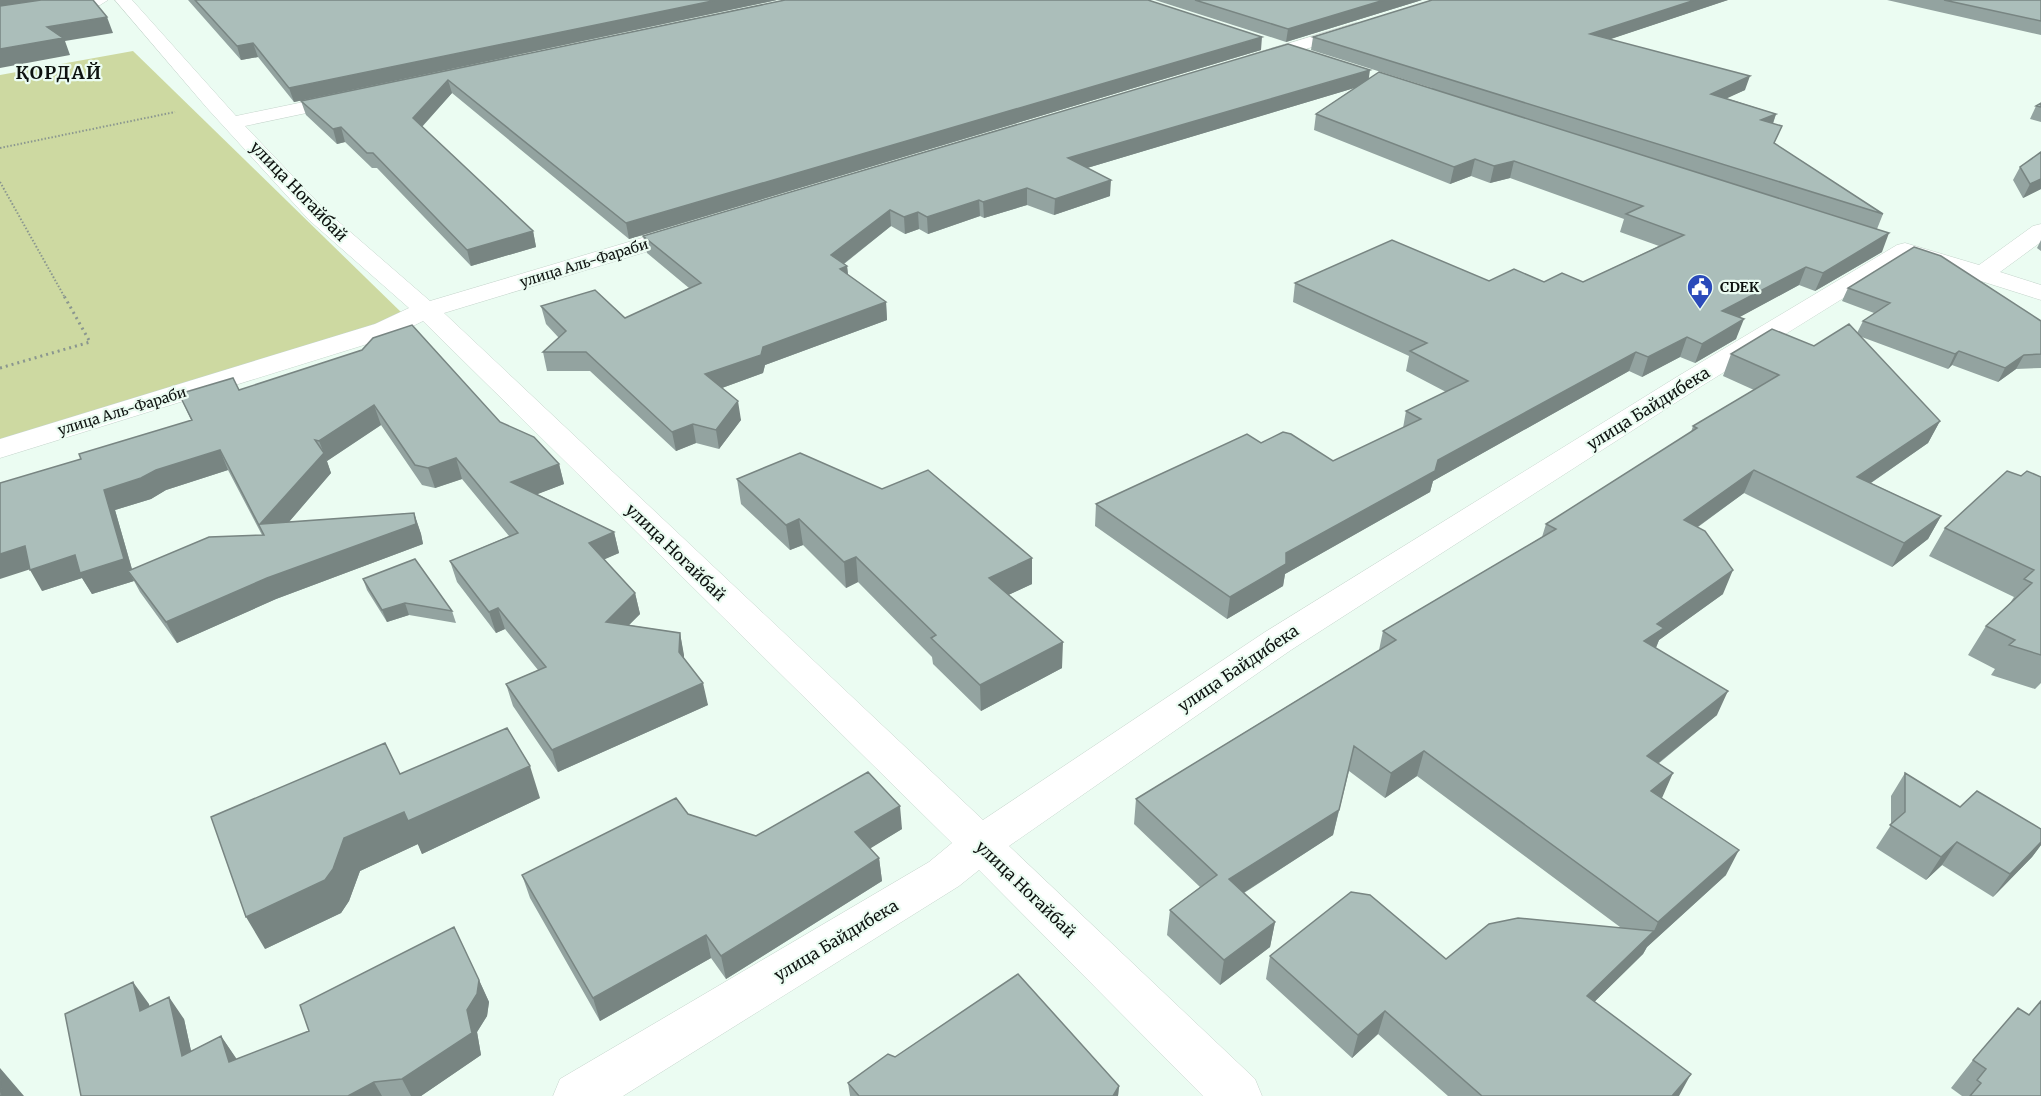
<svg xmlns="http://www.w3.org/2000/svg" width="2041" height="1096" viewBox="0 0 2041 1096" font-family="Merriweather,serif">
<style>
.green{fill:#cdd9a1}
.lines{fill:none;stroke-linecap:round;stroke-linejoin:round}
.minor-casing{stroke:#c4d4cb;stroke-width:1}
.path-far1{stroke:#8a968f;stroke-width:2;stroke-dasharray:1.5 2;stroke-linecap:butt}
.path{stroke:#8a968f;stroke-width:3;stroke-dasharray:2 4;stroke-linecap:butt}
.minor{fill:#fff;fill-rule:evenodd}
.wall{fill:#93a3a0;fill-rule:evenodd}
.shaded-wall{fill:#788582}
.building{fill:#abbeba;stroke:#788582;stroke-width:1.5}
.labels{text-anchor:middle;dominant-baseline:central;stroke-width:4.5;stroke-linejoin:round;paint-order:stroke}
.far-street-label{font-size:14px;fill:#0d120f;stroke:#ebfcf2}
.far-poi-label{font-size:14px;font-weight:bold;fill:#0d120f;stroke:#ebfcf2;text-anchor:start}
.street-label{font-size:16px;fill:#0d120f;stroke:#ebfcf2}
.far-district-label{font-size:18px;font-weight:bold;letter-spacing:1.5px;fill:#0d120f;stroke:#ebfcf2}
</style>
<rect width="100%" height="100%" fill="#ebfcf2"/>
<path class="green" d="M133,51L404,315L0,440V75Z"/>
<g class="lines">
<g class="minor-casing">
<path id="minor" d="M72,0H108L100,5L0,22V12Z
M115,0H132L236,116L347,93L354,95L356,99L354,103L245,126L325,210L430,301L679,227L687,225L695,227L699,232L695,237L444,313L983,820L1265,632L1680,375L1897,245L1905,243L1979,265L2033,226L2041,224V242L2000,272L2041,285V300L1908,258L1700,387L1291,650L1009,846L1255,1079L1262,1096H1203L979,870L959,886L623,1096H553L560,1079L929,862L952,843L423,321L393,336L0,458V439L375,324L409,308L309,220L207,108Z
M1356,23L1362,24L1364,28L1362,32L1253,65L1247,64L1244,60L1247,56Z"/>
</g>
<path class="path-far1" d="M0,148L175,112
M0,182L64,296"/>
<path class="path" d="M0,368L90,342L63,294"/>
<use href="#minor" class="minor"/>
</g>
<path class="wall" d="M188,0H777L294,102L258,57L241,60Z
M786,0L1261,50L629,239L452,93L422,127L533,231L536,247L471,266L377,168H372L345,142L337,144L306,115L301,101Z
M1155,0H1422L1286,42Z
M1432,0H1728L1610,39L1745,90L1726,98L1776,114L1773,124L1775,144L1883,214L1877,229L1882,252L1815,291L1799,285L1739,317L1736,339L1695,363L1680,357L1642,377L1629,371L1433,481L1430,492L1285,574L1283,586L1227,619L1095,526L1096,504L1261,443L1333,461L1403,428L1406,411L1446,392L1406,371L1409,356L1293,302L1295,283L1489,281L1583,282L1659,246L1620,232L1624,219L1510,178L1490,183L1471,176L1450,184L1314,130L1316,114L1354,88L1087,168L1110,196L1054,215L1027,205L984,218L980,216L928,234L919,229L905,234L891,226L844,264L847,266L848,275L886,302L887,320L765,365L763,373L722,388L741,420L719,449L696,443L676,451L590,371H547L543,352L559,338L546,324L541,306L625,318L689,288L647,253L643,236L1369,78L1432,88L1311,50L1313,37Z
M1887,0H2041V35Z
M2041,103V122L2030,119L2036,106Z
M2041,152V189L2023,198L2013,180L2020,167Z
M2041,240V251L2037,248Z
M1848,288L2041,321V368L2016,369L1998,382L1952,365L1948,369L1859,336L1940,421L1928,443L1871,483L1941,516L1928,539L1892,567L1744,493L1698,527L1723,594L1659,640L1656,648L1717,715L1658,764L1662,798L1726,875L1647,947L1643,954L1594,1002L1679,1096H1448L1378,1034L1352,1058L1266,979L1270,956L1446,959L1620,927L1417,776L1385,798L1349,771L1333,835L1244,893L1275,922L1270,947L1220,985L1167,935L1170,910L1200,887L1134,824L1136,799L1379,650L1383,631L1542,537L1546,524L1691,432L1693,426L1754,390L1723,376L1731,354L1814,346L1857,333L1863,321L1874,313L1842,301Z
M239,390L500,422L559,464L564,484L537,494L614,532L619,553L604,559L635,593L640,614L629,625L680,633L684,658L708,705L558,772L513,706L506,684L538,670L505,629L496,633L457,582L450,561L509,536L462,479L435,488L422,485L381,425L327,461L331,473L289,522L414,513L421,534L423,544L276,599L177,643L140,592L134,581L92,594L82,578L42,591L191,420L179,394ZM228,470L262,535L132,569L115,510L151,499L166,490Z
M2021,476L2041,477V683L2035,689L1991,675L1995,669L1968,655L1986,626L2010,603L2014,597L1929,556L1945,528Z
M737,479L1032,558V584L1008,595L1062,668L981,711L933,664L932,657L858,582L846,588L803,545L790,550L741,504Z
M363,579L452,611L456,623L409,615L387,622L367,590Z
M1905,773L1960,807L2041,829V845L2032,857L1993,897L1942,865L1926,880L1876,848L1891,825V796Z
M400,774L540,798L422,854L418,844L360,871L349,901L341,913L265,949Z
M688,814L756,836L902,829L870,848L879,858L882,881L726,979L711,958L600,1021L530,898L522,875Z
M479,980L489,1002L487,1016L477,1032L481,1055L421,1096H81L149,1004V1007L184,1019L191,1051L221,1036L236,1059Z
M2029,1015L2041,1096H1962L1951,1088L1973,1060Z
M895,1057L1119,1086L1118,1096H850L848,1083Z"/>
<path class="shaded-wall" d="M0,0H58L0,10Z
M717,0H777L294,102L289,88Z
M1384,0H1422L1286,42L1288,29Z
M1695,0H1728L1587,47L1590,34Z
M107,17L113,33L65,41L70,55L0,68V49L47,27Z
M1262,37L1261,50L629,239L626,223Z
M253,43L258,57L241,60L237,46Z
M1370,70L1368,84L1067,174L1068,158Z
M1750,76L1745,90L1706,108L1711,94Z
M448,80L452,93L417,132L413,118Z
M1776,114L1771,128L1761,120Z
M341,127L345,142L337,144L333,129Z
M1475,159L1471,176L1450,184L1454,167Z
M1514,161L1510,178L1490,183L1494,166Z
M2041,179V189L2023,198L2030,184Z
M1111,180L1110,196L1054,215L1055,199Z
M1027,188V205L984,218L983,202Z
M979,200L980,216L928,234L927,217Z
M890,210L891,226L833,272L831,255Z
M918,212L919,229L905,234L904,217Z
M533,231L536,247L471,266L467,250Z
M1889,233L1882,252L1815,291L1823,273Z
M847,266L849,284L840,269Z
M1806,267L1799,285L1716,330L1722,311Z
M886,302L887,320L765,365L763,373L708,393L705,374L763,347Z
M1744,319L1736,339L1695,363L1702,344Z
M1687,337L1680,357L1642,377L1648,357Z
M1959,351L1952,365L1948,369L1955,354Z
M1636,352L1629,371L1433,481L1430,492L1285,574L1283,586L1227,619L1230,597L1286,553L1438,460Z
M2024,355L2016,369L1998,382L2005,368Z
M738,401L741,420L719,449L716,430Z
M374,405L381,425L327,461L319,441Z
M1940,421L1928,443L1846,500L1857,477Z
M693,424L696,443L676,451L672,432Z
M220,450L228,470L166,490L151,499L115,510L135,580L128,571L134,581L92,594L82,578L42,591L30,570L104,490L156,470Z
M324,453L331,473L269,545L260,524Z
M456,458L462,479L435,488L428,468Z
M559,464L564,484L517,502L511,482Z
M1754,470L1744,493L1675,543L1684,520Z
M414,513L421,534L423,544L276,599L177,643L166,622Z
M1941,516L1928,539L1892,567L1904,543Z
M799,519L803,545L790,550L786,525Z
M614,532L619,553L594,564L589,543Z
M25,546L37,567L0,579V554Z
M856,557L858,582L846,588L844,562Z
M1032,558V584L989,604V578Z
M1733,570L1723,594L1659,640L1654,652L1644,641L1657,624Z
M635,593L640,614L611,643L606,622Z
M405,603L409,615L387,622L382,610Z
M498,608L505,629L496,633L489,612Z
M680,633L684,655V674L679,652Z
M1063,642L1062,668L981,711L980,685Z
M703,683L708,705L558,772L552,750Z
M1728,691L1717,715L1636,781L1647,756Z
M1354,746L1333,835L1226,904L1229,879Z
M1424,751L1417,776L1385,798L1391,773Z
M530,766L540,798L422,854L408,821Z
M1673,773L1662,798L1651,791Z
M900,806L902,829L858,856L855,832Z
M404,812L418,844L360,871L349,901L341,913L265,949L246,917L344,838Z
M1957,842L1942,865L1926,880L1941,857Z
M2041,842V845L2032,857L1993,897L2010,874Z
M1739,850L1726,875L1647,947L1643,954L1577,1019L1587,996L1654,931L1658,922Z
M879,858L882,881L726,979L721,956Z
M1275,922L1270,947L1220,985L1224,960Z
M706,935L711,958L600,1021L593,998Z
M479,980L489,1002L487,1016L477,1032L481,1055L421,1096H411L402,1079Z
M133,982L149,1004L155,1033L140,1011Z
M169,997L184,1019L197,1078L182,1056Z
M1385,1011L1378,1034L1352,1058L1358,1035Z
M221,1036L236,1058L243,1084L229,1062Z
M0,1068L24,1096H2L0,1079Z
M1691,1074L1679,1096H1672Z
M374,1082L382,1096H348Z
M1119,1086L1118,1096H1113Z"/>
<path class="building" d="M41,0H93L107,17L47,27L63,38L0,49V6Z
M195,0H717L289,88L253,43L237,46Z
M785,0H1148L1262,37L626,223L448,80L413,118L533,231L467,250L373,153H367L341,127L333,129L301,101Z
M1195,0H1384L1288,29Z
M1432,0H1695L1590,34L1750,76L1711,94L1776,114L1761,120L1782,126L1774,143L1883,214L1313,37Z
M1944,0H2041V21Z
M1288,44L1370,70L1068,158L1111,180L1055,199L1027,188L983,202L979,200L927,217L918,212L904,217L890,210L831,255L847,266L840,269L886,302L763,347L761,355L705,374L738,401L716,430L693,424L672,432L586,352H543L566,331L541,306L595,290L625,318L701,283L643,236Z
M1379,72L1889,233L1823,273L1806,267L1722,311L1744,319L1702,344L1687,337L1648,357L1636,352L1438,460L1435,471L1286,553V564L1230,597L1096,504L1247,434L1261,443L1283,432L1291,434L1333,461L1421,419L1406,411L1468,381L1410,351L1427,343L1295,283L1392,240L1489,281L1514,269L1544,282L1562,273L1583,282L1684,235L1626,214L1643,206L1514,161L1494,166L1475,159L1454,167L1316,114Z
M2041,103V107L2036,106Z
M2041,152V179L2030,184L2020,167Z
M1914,247L1941,256L2041,321V354L2024,355L2005,368L1959,351L1955,354L1863,321L1890,303L1848,288Z
M1849,324L1940,421L1857,477L1941,516L1904,543L1754,470L1684,520L1705,531L1733,570L1657,624L1664,628L1644,641L1728,691L1647,756L1673,773L1651,791L1739,850L1658,922L1424,751L1391,773L1354,746L1339,810L1229,879L1275,922L1224,960L1170,910L1217,875L1136,799L1396,640L1383,631L1556,529L1546,524L1697,428L1693,426L1779,375L1731,354L1772,329L1814,346Z
M412,325L500,422L534,437L559,464L511,482L614,532L589,543L635,593L606,622L680,633L679,652L703,683L552,750L506,684L546,667L498,608L489,612L450,561L518,533L456,458L428,468L415,465L374,405L319,441L315,440L324,453L260,524L414,513L416,524L267,578L166,622L128,571L209,537L264,535L220,450L156,470L141,478L104,490L124,559L80,573L75,555L30,570L25,546L0,554V483L81,459L79,454L192,420L179,394L233,378L239,390L362,350L373,338Z
M800,453L882,489L928,470L1032,558L989,578L1063,642L980,685L931,638L936,635L856,557L844,562L799,519L786,525L737,479Z
M2007,471L2021,476L2027,471L2041,477V655L2009,645L2015,640L1986,626L2032,583L2024,579L2034,570L1945,528Z
M415,559L452,611L405,603L382,610L363,579Z
M507,728L530,766L408,821L404,812L344,838L333,869L325,880L246,917L211,817L385,743L400,774Z
M868,772L900,806L855,832L879,858L721,956L706,935L593,998L522,875L676,798L688,814L756,836Z
M1905,773L1960,807L1977,791L2041,829V842L2010,874L1957,842L1941,857L1890,825L1905,812Z
M1351,892L1370,895L1446,959L1489,924L1518,918L1654,931L1587,996L1691,1074L1672,1096H1482L1385,1011L1358,1035L1270,956Z
M454,927L479,980L477,994L467,1010L472,1033L402,1079L374,1082L348,1096H81L65,1014L133,982L140,1011L169,997L182,1056L221,1036L229,1062L309,1031L300,1005Z
M1018,974L1119,1086L1113,1096H859L848,1083L888,1054L895,1057Z
M2041,1001V1096H1970L1981,1083L1977,1080L1986,1069L1973,1060L2018,1008L2029,1015Z
M0,1079L2,1096H0Z"/>
<defs>
<g id="civic-pin" transform="scale(1.35)"><path d="M0 17L-7.5 6A9.5 9.5 0 1 1 7.5 6Z" fill="#2b4aba" stroke="#ebfcf2"/><path d="M-.6-6.5H3V-4.5H.6V-3L4-1V1h2V6H-6V1h2V-1L-.6-3ZM-1.2 2.5V6h2.4V2.5Z" fill="#fff"/></g>
</defs>
<g fill-rule="evenodd">
<use href="#civic-pin" x="1700" y="287"/>
</g>
<g class="labels">
<g class="far-street-label">
<text transform="translate(584 263) rotate(-17)">улица Аль-Фараби</text>
<text transform="translate(122 411) rotate(-17)">улица Аль-Фараби</text>
</g>
<g class="far-poi-label">
<text x="1720" y="287">CDEK</text>
</g>
<g class="street-label">
<text transform="translate(299 191) rotate(46)">улица Ногайбай</text>
<text transform="translate(1648 408) rotate(-32)">улица Байдибека</text>
<text transform="translate(676 552) rotate(44)">улица Ногайбай</text>
<text transform="translate(1238 668) rotate(-34)">улица Байдибека</text>
<text transform="translate(1026 889) rotate(44)">улица Ногайбай</text>
<text transform="translate(836 940) rotate(-31)">улица Байдибека</text>
</g>
<g class="far-district-label">
<text x="59" y="72">ҚОРДАЙ</text>
</g>
</g>
</svg>
